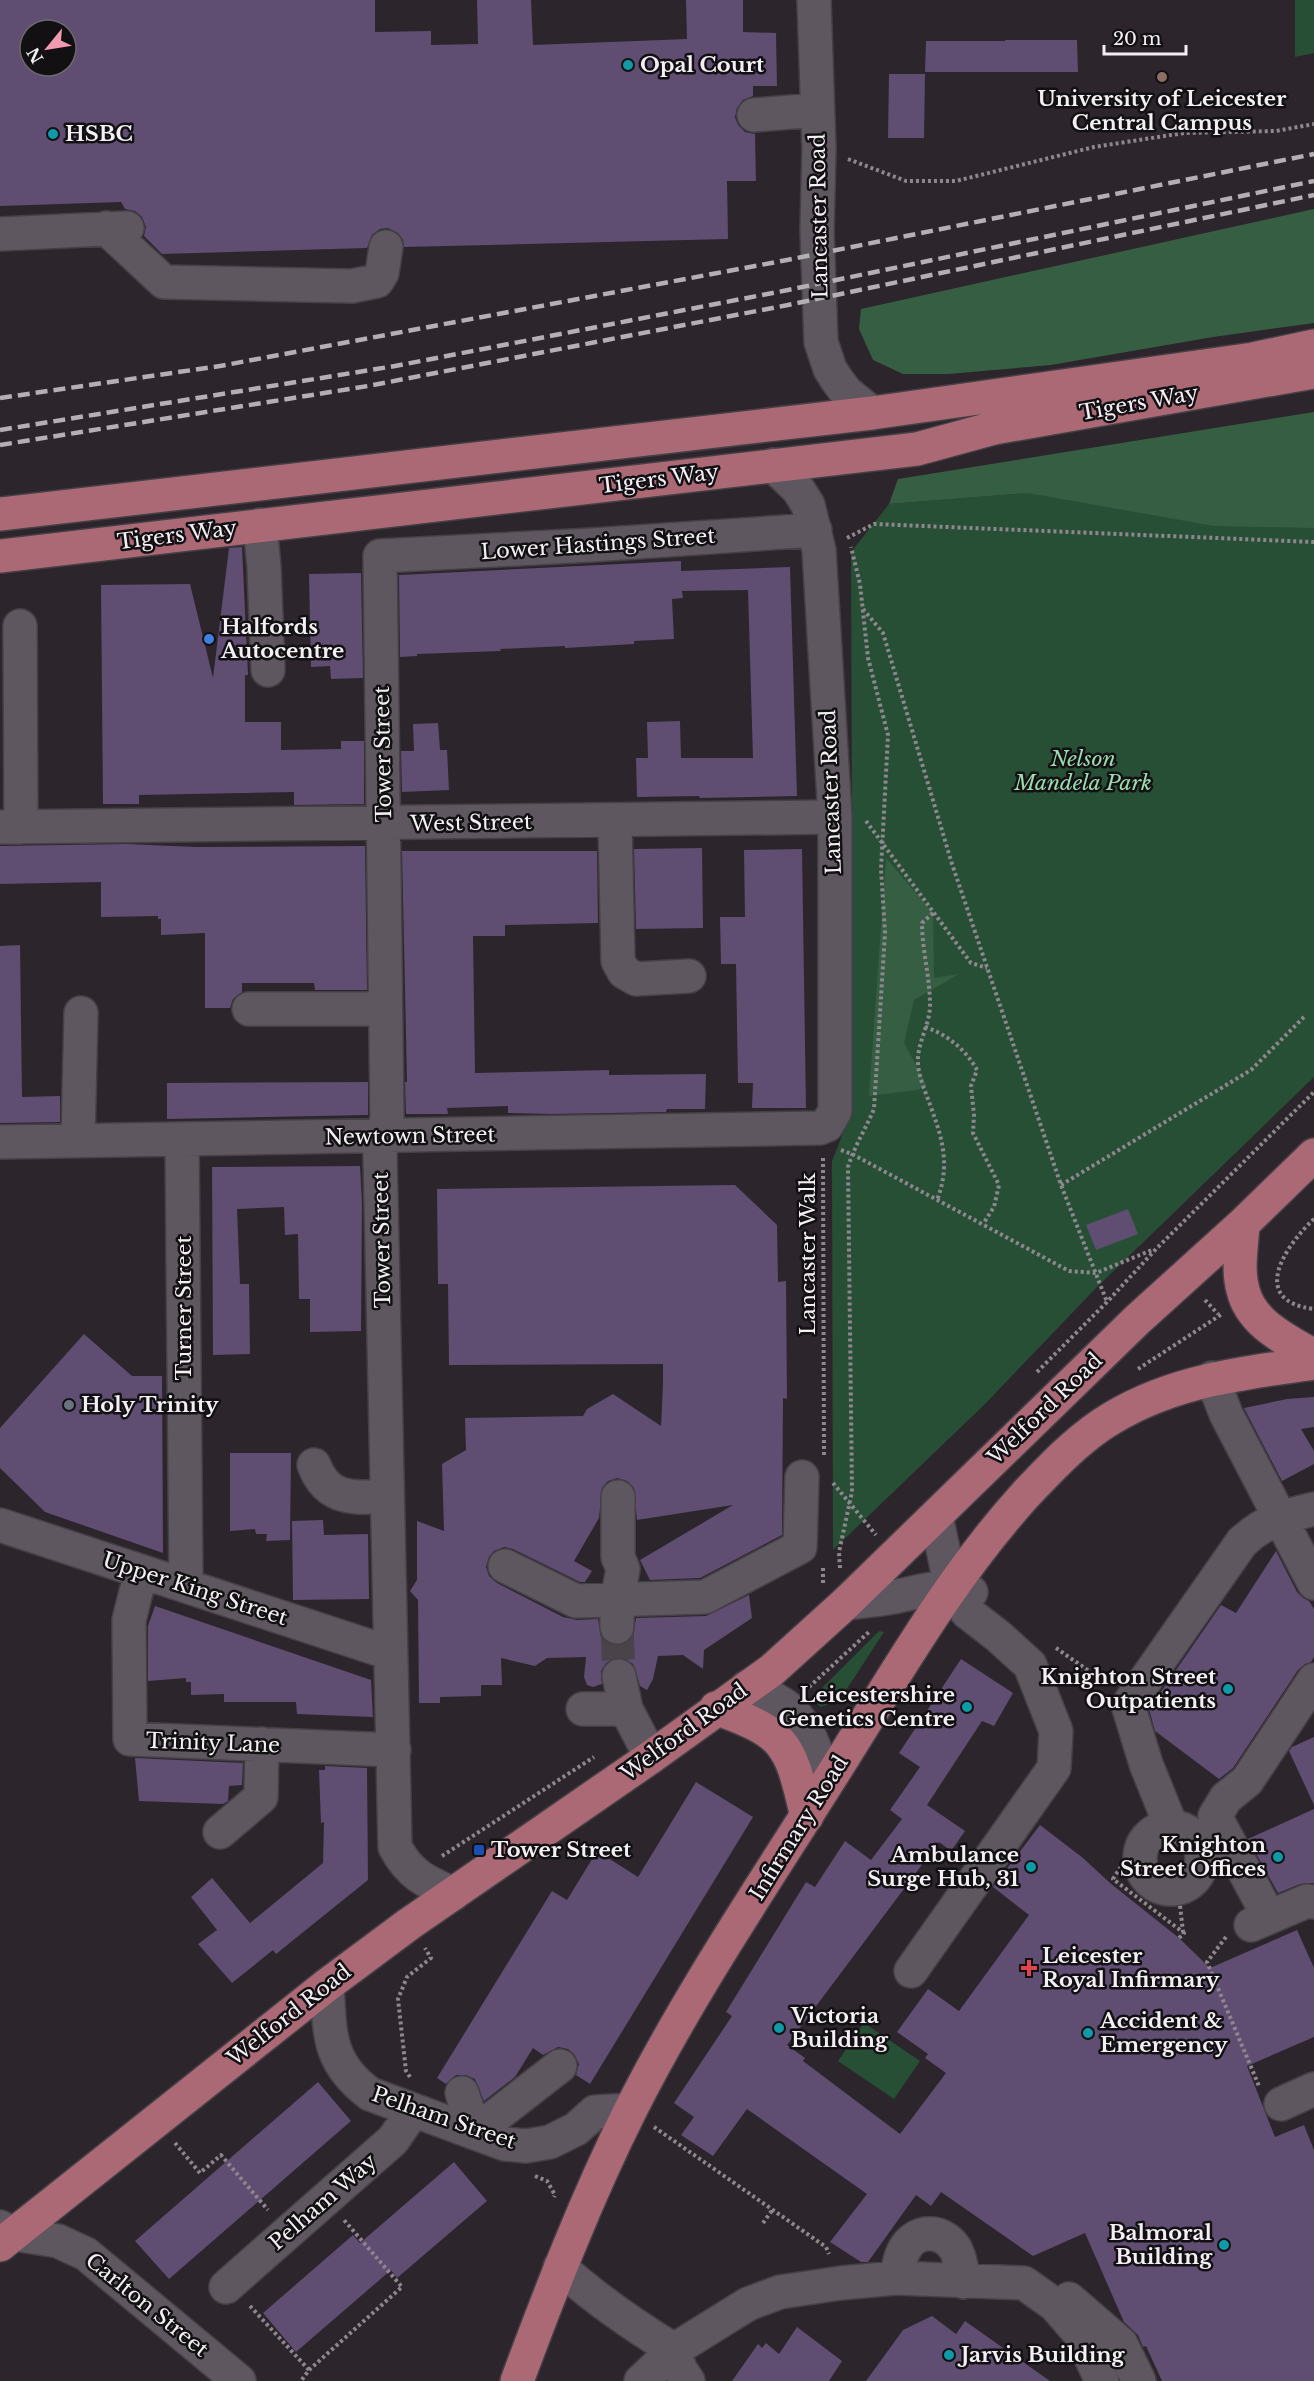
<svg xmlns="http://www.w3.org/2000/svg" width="1314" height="2381" viewBox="0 0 1314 2381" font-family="'Libre Baskerville',serif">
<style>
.green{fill:#274f35}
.forest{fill:#365e43}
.building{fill:#5f4d72;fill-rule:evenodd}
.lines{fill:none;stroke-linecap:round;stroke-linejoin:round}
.minor-tunnel{stroke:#4a434a;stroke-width:33;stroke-dasharray:33 16;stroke-linecap:butt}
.minor-casing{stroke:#454046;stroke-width:36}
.major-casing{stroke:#454046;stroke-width:36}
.path{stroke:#8e878e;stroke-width:4;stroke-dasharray:3 3;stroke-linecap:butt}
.minor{stroke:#5e575f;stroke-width:33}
.major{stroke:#ab6975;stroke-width:33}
.rail{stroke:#b4afb4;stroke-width:4.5;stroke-dasharray:12 6;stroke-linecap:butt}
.culture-dot{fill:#0f9aa8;stroke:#121013;stroke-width:2}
.education-dot{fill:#8d6e63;stroke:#121013;stroke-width:2}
.shop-dot{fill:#3f7fe0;stroke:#121013;stroke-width:2}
.worship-dot{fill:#6b7280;stroke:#121013;stroke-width:2}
.transit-dot{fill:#1a4fb4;stroke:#121013;stroke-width:2}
.health-dot{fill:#e0444e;stroke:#121013;stroke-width:2}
.labels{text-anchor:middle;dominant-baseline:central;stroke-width:5;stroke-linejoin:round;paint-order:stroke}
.poi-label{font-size:21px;font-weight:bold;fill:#f4eff4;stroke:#121013;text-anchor:start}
.street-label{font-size:21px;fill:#f4eff4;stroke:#121013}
.park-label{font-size:21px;font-style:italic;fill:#9adcad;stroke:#121013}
</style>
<rect width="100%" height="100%" fill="#2c252c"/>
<path class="green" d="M1295,0H1314V53L1295,57Z
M1314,470V1077L1097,1287L985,1404L833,1550L832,1161L853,1108L851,552L889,504Z
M879,1631L884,1632L839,1701L820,1707L813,1697Z
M864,2023L920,2061L894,2099L838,2061Z"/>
<path class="forest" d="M1314,209V323L1213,337L1051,365L948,374H903L873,360L859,329L861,309Z
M1314,412V528L1214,526L1028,493L889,504L898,479Z
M886,858L933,913L934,978L959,974L914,1000L904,1043L927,1086L917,1090L869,1096Z"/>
<path class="building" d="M0,0H375V32L431,31V45L478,44L477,0H531L533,45L687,39L686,0H743V32L776,33L777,86H753V96L743,100L737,108L735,117L738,125L745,132L755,134L756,181H727L728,239L404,247L403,240L398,233L388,228L380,229L372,235L367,248L162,254L144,236L146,227L142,217L135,211L125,209L121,202L0,206ZM30,30H66V66H30Z
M1005,40H1077L1078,72H925L926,41H1005Z
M889,74H925L924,138H888Z
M242,547L248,675H245V722H281V750L341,749V741H364V804L294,805V792L139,795V804H103L101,585L190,584L213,678L229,548Z
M681,561V571L790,567L797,796L700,798L699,796L637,797L636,758H648L647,722L680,721L681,758H753L748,590L682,591L683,598L672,599L674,639L634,641V644L565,648V646L500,649L501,651L417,654V656L400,657L399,575Z
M361,573L363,678L331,679L330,666L311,667L309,574Z
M438,723L440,750H447L449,790L402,792L401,751H414L413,724Z
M126,844L196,847L365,846L367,990H315L314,983H242V992L233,999L230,1008H205V933L161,935V919H158V916L101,917V882L0,884V846Z
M702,848L703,928L636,929L634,849Z
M802,849L806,1108H752L753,1083H738L736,964H721L720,917H745L744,850Z
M402,851H597L598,923L505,925V936H473L475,1073L609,1070V1075L706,1074L705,1109H667L666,1112L551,1114L508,1113V1106L447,1108L448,1114H406L405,1082H407Z
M20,945L22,1097L60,1096V1122L0,1123V946Z
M368,1082V1115L167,1119V1083Z
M360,1166L362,1203L361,1331L310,1332V1299H299L298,1234L285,1235L284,1207L237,1209L240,1284H249L250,1354L213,1355L212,1167Z
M735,1185L777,1225L778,1282L786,1281L787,1399L783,1398L782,1535L700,1578L650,1580L640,1560L733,1505L637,1520L634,1488L627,1481L617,1478L608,1481L602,1488L599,1518L574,1561L592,1571L585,1582H580L513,1549L504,1547L494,1551L489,1557L486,1567L489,1576L497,1583L563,1617L577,1620L598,1619L601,1637L607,1643L616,1646L626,1643L633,1637L636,1618L706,1616L749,1595L752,1618L704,1650L703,1669L683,1655L658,1656L653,1679L647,1690L640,1686L633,1664L624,1658H615L606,1663L601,1671L602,1684L593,1687L587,1685L584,1677L586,1657L547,1658L535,1666L501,1658L502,1685H481V1696L440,1697V1703H419L418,1600L410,1591L417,1580V1521L444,1531L442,1464L466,1450L465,1418L583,1416L587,1409L613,1394L661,1426L663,1385V1364L449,1365L448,1284H438L437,1189Z
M1128,1209L1138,1234L1096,1250L1086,1225Z
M84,1334L132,1376H162L163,1553L45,1512L0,1468V1428Z
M1314,1397V1427L1301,1429L1314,1451V1464L1282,1481L1244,1408L1287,1399Z
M230,1453H291L290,1540L266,1541L267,1534H256L255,1529L230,1531Z
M323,1520L324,1535L368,1534L369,1599L293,1600L292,1521Z
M1276,1551L1297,1592L1303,1598L1309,1601L1314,1609V1657L1311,1662L1305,1664L1298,1670L1233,1768L1219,1779L1155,1731L1149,1709L1221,1605L1236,1613Z
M155,1606L371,1680L373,1717L297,1714L296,1702H224V1694L191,1695V1682H186V1678L148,1681V1626Z
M961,1659L1013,1693L994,1726L982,1721L927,1805L965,1831L951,1851L939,1842L787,2045L805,2058L803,2061L900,2134L946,2073L925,2058L928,2054L897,2032L928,1989L959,2011L1029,1915L993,1887L1040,1825L1083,1858L1110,1883L1179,1938L1210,1968L1297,1930L1314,1968V2037L1247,2066L1275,2137L1304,2125L1314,2150V2381H1162L1146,2346L1143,2347L1138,2335L1124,2322L1085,2233L1033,2256L941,2192L931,2206L916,2195L868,2262H861L830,2242L867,2194L747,2109L713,2156L681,2135L694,2117L674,2103L732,2016L726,2012L806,1882L815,1887L845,1841L871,1860L902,1819L890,1810L920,1767L899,1753Z
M1314,1737V1805L1289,1751L1292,1747Z
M135,1758L243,1763L242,1785L229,1786L228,1801L223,1804L139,1801Z
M325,1766L367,1768L368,1880L276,1954L273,1950L232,1983L198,1944L217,1930L191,1897L212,1878L250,1923L323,1863L324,1822L321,1823L319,1770H325Z
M696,1782L753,1817L590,2084L576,2075L579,2064L574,2054L568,2049L558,2047L543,2055L533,2048L515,2077L484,2101L475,2079L466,2075H456L446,2084L437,2078L552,1891L567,1900L597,1851L638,1877Z
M1314,1809V1883L1300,1884L1278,1893L1248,1839Z
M318,2082L351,2121L169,2279L135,2241Z
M454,2162L487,2201L397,2278L391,2270L296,2352L263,2313L353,2235L360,2243Z
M932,2316L956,2334L965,2321L1050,2381H866L903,2330Z
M797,2327L842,2361L829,2381H732L758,2344L762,2348L766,2343L779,2354Z"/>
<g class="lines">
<path class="minor-tunnel" d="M617,1627L619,1676"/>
<g class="minor-casing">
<path id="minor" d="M814,0L819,149L817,230L821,342L830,369L837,380L846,392L872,413
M754,115L817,110
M106,228L164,282L352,286L377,281L382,273L386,247
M0,234L127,228
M260,525L264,567L268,670
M20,626L21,827
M615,821L618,961L624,972L636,979L689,976
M0,827L835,817
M249,1009H385
M182,1139L186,1585
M78,1140L81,1013
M0,1142L820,1128L827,1125L835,1111V817L819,550L808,505L798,489L773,465
M1212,1378L1226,1414L1314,1583
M314,1465C328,1502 355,1497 387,1497
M0,1525L390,1653
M505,1566L576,1601L705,1597L800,1547L802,1477
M141,1572L129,1620L130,1739L394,1750
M846,1603C862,1601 878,1600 893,1597C925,1591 938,1584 971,1592
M617,1627V1600L623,1569L618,1557V1497
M619,1676L626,1709L651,1757
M747,1687C758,1692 771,1696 781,1703C808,1719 818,1756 826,1784
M583,1709H626
M1171,1826L1146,1764L1128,1705L1242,1542C1266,1520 1284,1516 1314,1509
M1140 1858a31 31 0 1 1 62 0a31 31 0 1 1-62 0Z
M220,1832L261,1797L262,1744
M453,1894C425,1881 410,1875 395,1847L380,1154L387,1117L380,556L592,545L815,530
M1269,1917L1215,1816L1226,1798L1247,1781L1314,1680
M1251,1925L1307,1901L1314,1902
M911,1971L1054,1768L1056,1731L1030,1665L998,1636L967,1612L951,1587L936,1516
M327,1985C330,2033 327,2062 370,2094L505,2144L526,2146L550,2142L576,2129L595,2112L630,2110
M462,2093L475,2132L560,2066
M1281,2104L1314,2089
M0,2227L14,2234L58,2241L86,2254L239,2381
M560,2267C595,2299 633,2325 674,2350L748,2304L780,2292L841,2283L896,2278L1024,2283L1055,2305L1080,2334L1102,2381
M896,2278C899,2266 900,2253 909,2243C923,2228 946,2232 956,2250C961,2260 962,2271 963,2282
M226,2287L393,2140L413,2111
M1069,2299L1121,2344L1139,2381
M641,2381L674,2350L680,2369L688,2381"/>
</g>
<g class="major-casing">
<path id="major" d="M0,514L872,413L1253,359L1314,346
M0,556L917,449L994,428L1314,372
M1243,1224C1242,1245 1237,1270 1243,1290C1251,1324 1287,1340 1314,1356
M716,1708C733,1715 753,1721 768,1732C795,1749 799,1788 807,1816
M0,2245L327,1985L409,1924L651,1757L772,1670L846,1603L1137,1320L1243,1224L1314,1155
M517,2381C551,2290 586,2199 630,2111C694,1984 776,1866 851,1745C905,1658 957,1570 1026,1494C1050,1469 1072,1445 1101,1425C1167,1381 1238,1374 1314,1363"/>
</g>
<path class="path" d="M848,159L906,181H956L1094,147L1184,133L1276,131L1314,124
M847,538L874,524L1314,542
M863,609L883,633L952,864L1061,1185L1107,1302
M866,821L971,963L987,968
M933,913L922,923C922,950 930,977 930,1005C930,1023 919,1040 918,1058C917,1073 924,1088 929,1102C942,1137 951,1164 937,1200
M925,1027C947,1034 966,1050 977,1070L971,1086L974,1115L973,1133L999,1185L994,1207L983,1224
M841,1150L852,1154L1069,1271L1096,1273L1152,1250
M823,1158L824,1457
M1061,1185L1251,1070L1304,1017
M1314,1219C1285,1246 1248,1301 1314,1309
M1205,1300L1218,1314
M1138,1369L1222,1314
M1037,1372L1107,1302L1156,1249L1314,1092
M833,1483L876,1535
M840,1568L839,1552L852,1492L848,1167C854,1147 866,1128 874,1109L885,933L881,869L888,735L868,658L860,584L851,547
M823,1583V1566
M1056,1648L1106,1683
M809,1687L870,1631
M1140,1852L1122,1865L1113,1879L1184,1933L1179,1938
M442,1856L594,1757
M1178,1888L1183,1932
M1226,1937L1207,1962L1259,2086
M410,2077L406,2071L398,1999L407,1977L431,1958L425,1948
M654,2127L826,2247L829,2254
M175,2143L200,2173L221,2155L268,2210
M535,2176L547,2181L555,2195L554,2197
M763,2223L773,2209
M250,2306L309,2370L301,2381
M309,2370L402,2287L344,2220"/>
<use href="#minor" class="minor"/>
<use href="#major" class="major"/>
<path class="rail" d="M0,398L220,366L787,260L1314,154
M0,430L395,366L788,290L1314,181
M0,445L368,386L788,305L1314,195"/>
</g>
<g class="culture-dot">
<circle cx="628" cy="65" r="6"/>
<circle cx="53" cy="134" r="6"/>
<circle cx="1228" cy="1689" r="6"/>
<circle cx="967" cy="1707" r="6"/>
<circle cx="1278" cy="1857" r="6"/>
<circle cx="1031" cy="1867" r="6"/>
<circle cx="779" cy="2028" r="6"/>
<circle cx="1088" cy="2033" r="6"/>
<circle cx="1224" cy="2245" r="6"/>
<circle cx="949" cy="2355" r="6"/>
</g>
<circle class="education-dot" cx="1162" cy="77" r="6"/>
<circle class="shop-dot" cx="209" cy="639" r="6"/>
<circle class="worship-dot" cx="69" cy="1405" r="6"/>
<rect class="transit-dot" x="473" y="1844" width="12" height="12" rx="3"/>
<path class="health-dot" d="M1026 1959h6v6h6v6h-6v6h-6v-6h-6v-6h6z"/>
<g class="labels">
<g class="poi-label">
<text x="640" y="65">Opal Court</text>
<text x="1162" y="99" text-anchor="middle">University of Leicester<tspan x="1162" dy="24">Central Campus</tspan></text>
<text x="65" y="134">HSBC</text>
<text x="221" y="627">Halfords<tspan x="221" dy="24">Autocentre</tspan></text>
<text x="81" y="1405">Holy Trinity</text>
<text x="1216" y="1677" text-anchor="end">Knighton Street<tspan x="1216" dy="24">Outpatients</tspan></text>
<text x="955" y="1695" text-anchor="end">Leicestershire<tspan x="955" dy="24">Genetics Centre</tspan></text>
<text x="1266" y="1845" text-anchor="end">Knighton<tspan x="1266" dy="24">Street Offices</tspan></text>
<text x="491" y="1850">Tower Street</text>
<text x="1019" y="1855" text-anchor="end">Ambulance<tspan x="1019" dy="24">Surge Hub, 31</tspan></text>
<text x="1042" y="1956">Leicester<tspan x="1042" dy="24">Royal Infirmary</tspan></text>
<text x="791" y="2016">Victoria<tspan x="791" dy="24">Building</tspan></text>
<text x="1100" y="2021">Accident &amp;<tspan x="1100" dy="24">Emergency</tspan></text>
<text x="1212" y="2233" text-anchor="end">Balmoral<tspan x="1212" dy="24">Building</tspan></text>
<text x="961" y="2355">Jarvis Building</text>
</g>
<g class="street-label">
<text transform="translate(819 216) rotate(-91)">Lancaster Road</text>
<text transform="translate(1139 403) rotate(-10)">Tigers Way</text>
<text transform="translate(659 479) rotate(-7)">Tigers Way</text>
<text transform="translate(177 535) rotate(-7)">Tigers Way</text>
<text transform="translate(598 544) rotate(-4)">Lower Hastings Street</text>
<text transform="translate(383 754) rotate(-91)">Tower Street</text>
<text transform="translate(831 792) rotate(-92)">Lancaster Road</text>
<text transform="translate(471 823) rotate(-1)">West Street</text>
<text transform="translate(410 1136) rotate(-1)">Newtown Street</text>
<text transform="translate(382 1240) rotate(-91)">Tower Street</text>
<text transform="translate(808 1254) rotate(-90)">Lancaster Walk</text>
<text transform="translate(184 1308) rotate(-90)">Turner Street</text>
<text transform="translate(1045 1409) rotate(-44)">Welford Road</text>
<text transform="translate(195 1589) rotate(18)">Upper King Street</text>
<text transform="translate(684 1732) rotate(-36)">Welford Road</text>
<text transform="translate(213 1743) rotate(2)">Trinity Lane</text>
<text transform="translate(799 1828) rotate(-58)">Infirmary Road</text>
<text transform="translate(289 2015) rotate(-38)">Welford Road</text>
<text transform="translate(444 2118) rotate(19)">Pelham Street</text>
<text transform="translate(323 2202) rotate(-41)">Pelham Way</text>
<text transform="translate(147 2305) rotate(39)">Carlton Street</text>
</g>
<g class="park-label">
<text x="1083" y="759">Nelson<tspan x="1083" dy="24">Mandela Park</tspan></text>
</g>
</g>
<g transform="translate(48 48) rotate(240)"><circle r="28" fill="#121013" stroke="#6c696d" stroke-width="1.5"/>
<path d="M0-4.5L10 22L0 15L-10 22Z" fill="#f29ab0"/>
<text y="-9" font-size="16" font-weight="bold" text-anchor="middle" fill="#f4eff4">N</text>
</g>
<path d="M1104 45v9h82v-9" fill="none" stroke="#f4eff4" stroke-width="3"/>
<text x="1113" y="45" font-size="18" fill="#f4eff4" stroke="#121013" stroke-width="4.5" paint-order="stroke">20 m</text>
</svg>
